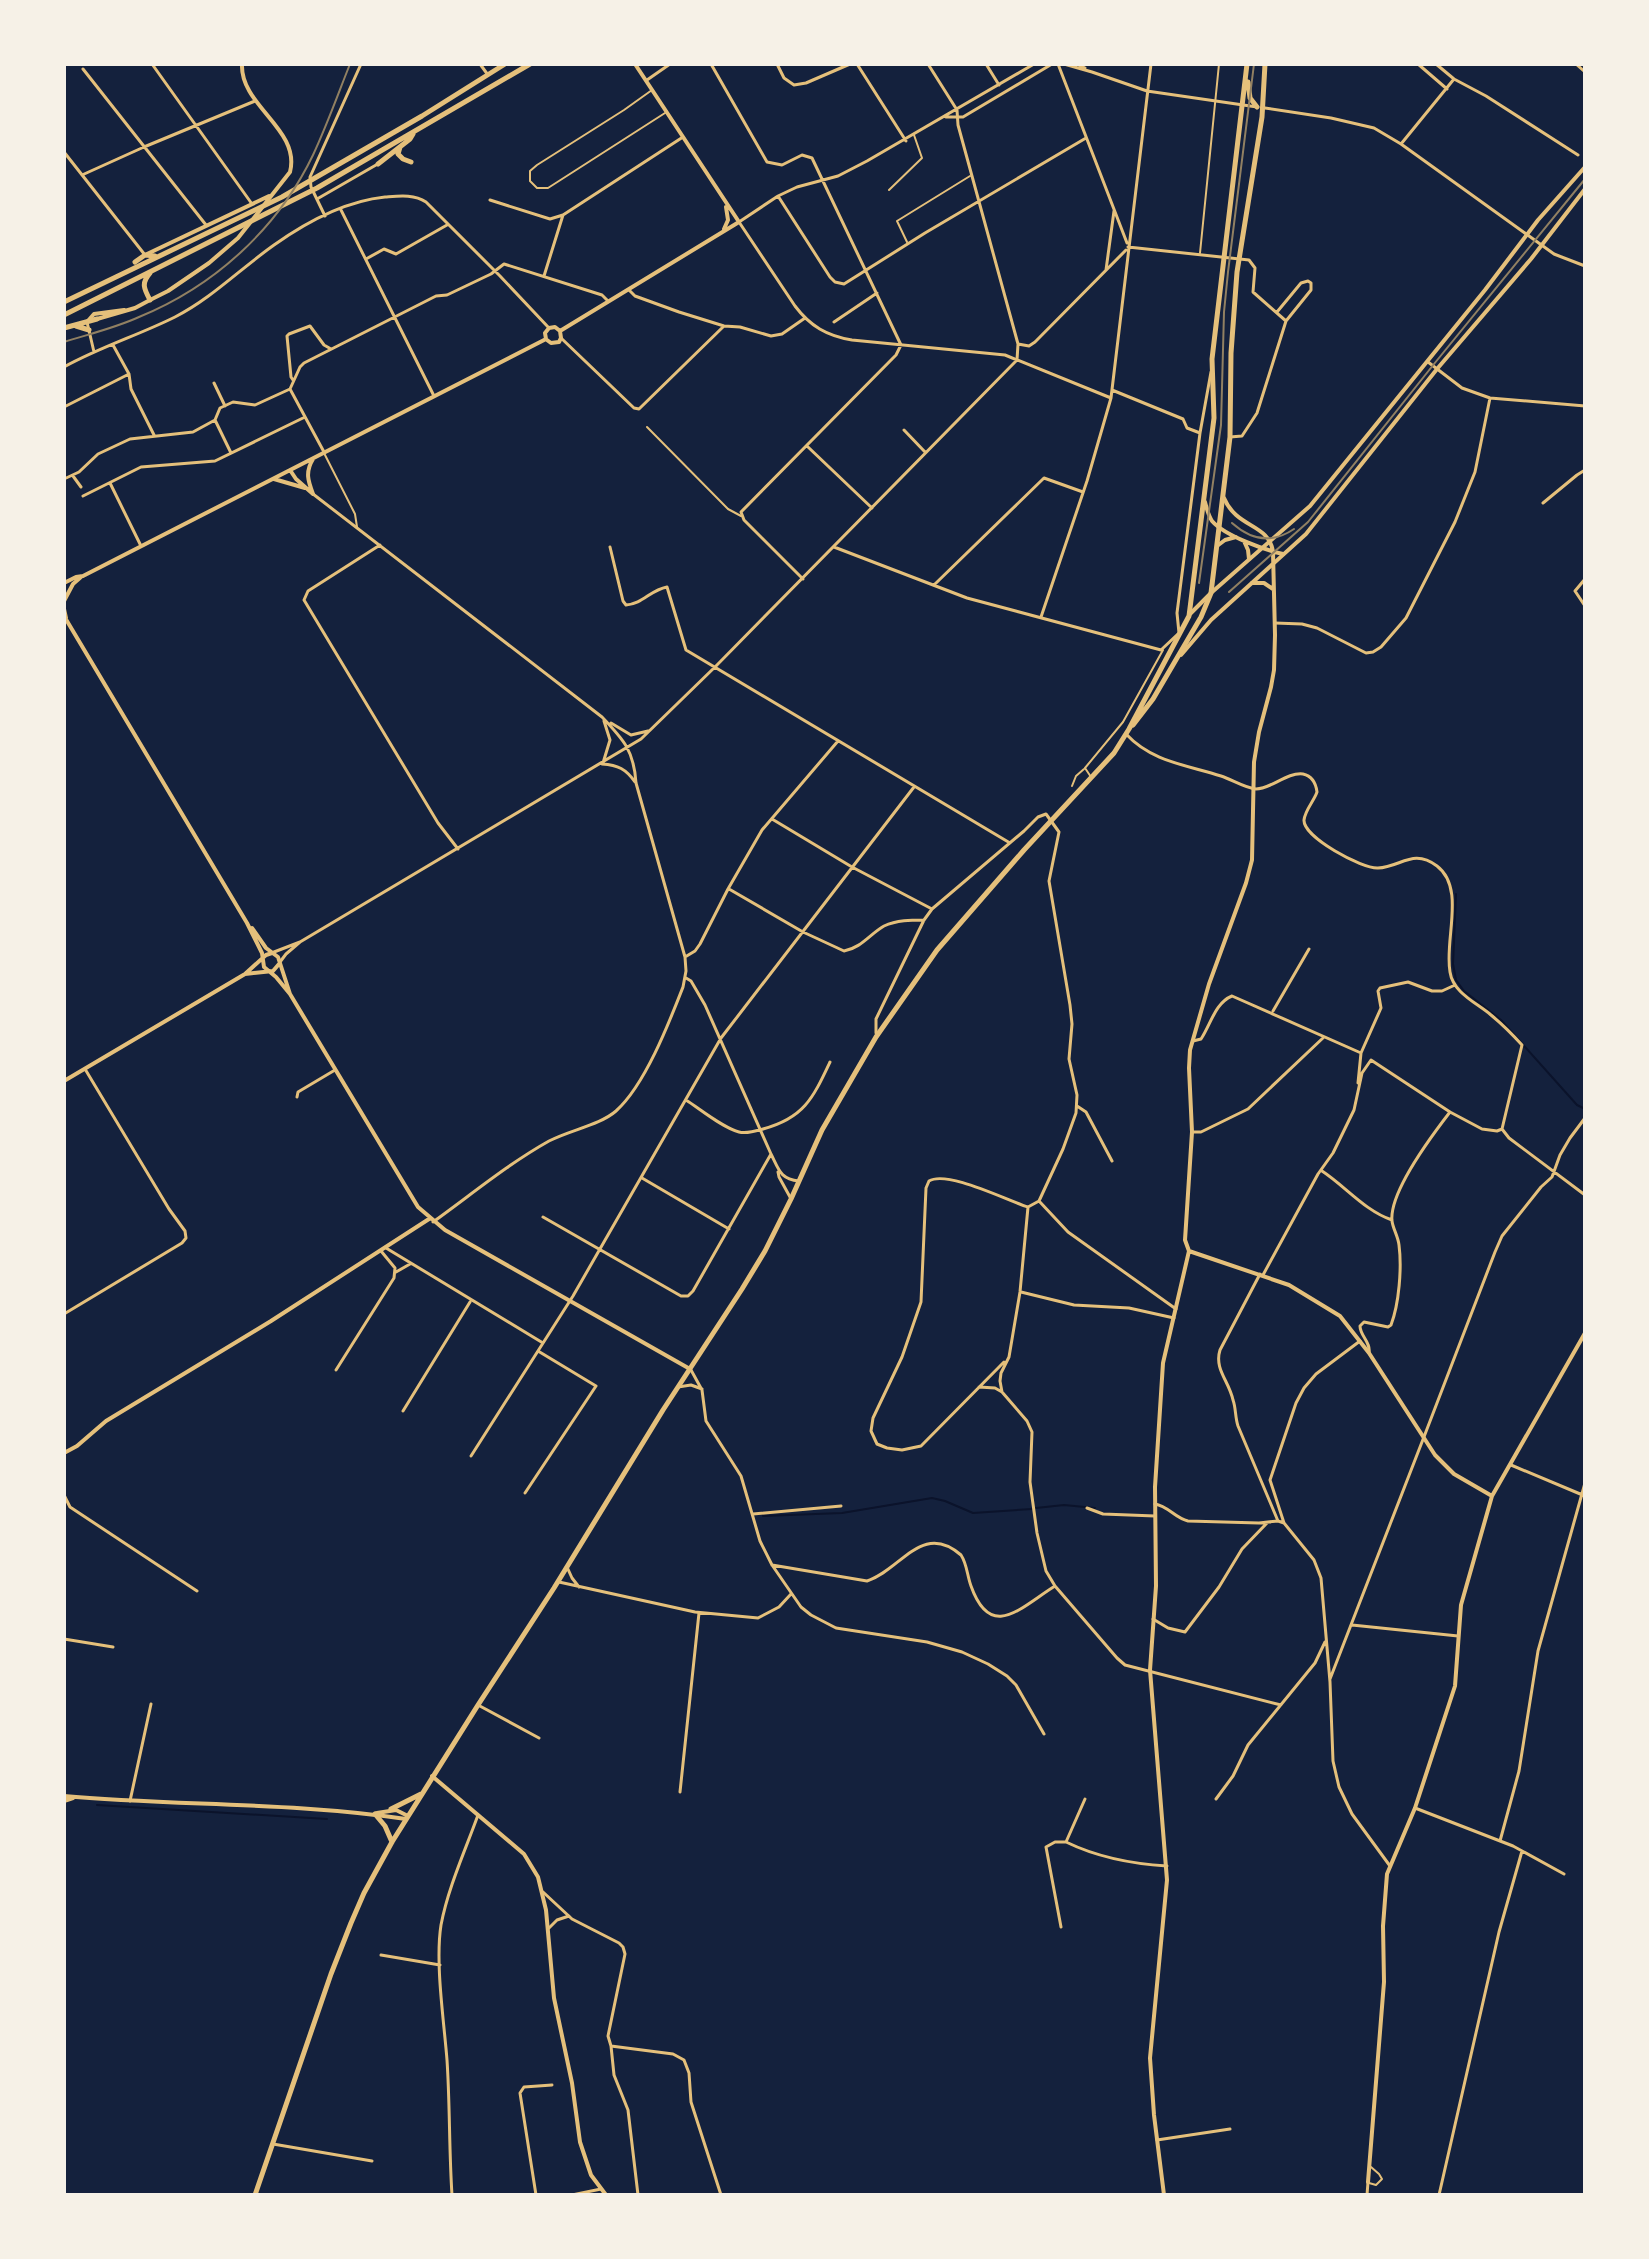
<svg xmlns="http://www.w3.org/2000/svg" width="1649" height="2259" viewBox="0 0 1649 2259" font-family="'IBM Plex Sans',sans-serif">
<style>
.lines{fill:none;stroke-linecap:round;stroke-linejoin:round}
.stream{stroke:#0b132b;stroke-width:2}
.service{stroke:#e5c07b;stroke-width:2}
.minor{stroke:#e5c07b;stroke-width:3}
.tertiary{stroke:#e5c07b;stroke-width:4}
.secondary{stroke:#e5c07b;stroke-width:4}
.primary{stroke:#e5c07b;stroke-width:5}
.tram{stroke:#918062;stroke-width:2}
</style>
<rect width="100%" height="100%" fill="#14213d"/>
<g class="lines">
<path class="stream" d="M1456,894L1453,964L1456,980L1464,991L1501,1020L1577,1105L1585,1109
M1036,1508L1064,1505L1095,1508
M763,1516L842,1513L932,1498L945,1501L973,1513L1032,1509
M97,1805L327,1819"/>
<path class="service" d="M652,90L624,110L537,165L530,171V181L537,188H548L665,113
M889,190L922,158L914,135
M907,242L897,221L970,176
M1200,253L1219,64
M647,427L728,509L741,516
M324,453L355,514L357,527
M1091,777L1085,768L1123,722L1163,650
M1072,786L1076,776L1084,769
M1369,2183L1376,2185L1382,2179L1379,2174L1371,2167"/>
<path class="minor" d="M152,64L252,204
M480,64L488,75
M711,64L767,162L782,165L802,155L812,158L901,345L896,355L741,512L744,520L803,579
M777,64L784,78L794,85L806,83L850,64
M857,64L906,141
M986,64L999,85
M1034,64L867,161L838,176L797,187L778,196L739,222L795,306C810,326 827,336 852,340L1005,355L1111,398
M1058,64L1127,243
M1064,64L1092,72L1147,91L1257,107
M1077,64L1085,68
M1418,64L1447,89
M1436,64L1454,79L1486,96L1578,155
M1576,64L1585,72
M83,69L206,225
M647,80L670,64
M1265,108L1331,118L1374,128L1401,144L1554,254L1585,266
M946,117H963L968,114L1052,64
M1401,144L1454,79
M64,152L145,255
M82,175L144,147L255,101
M778,196L830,277L835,282L844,284L925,233L1086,138
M317,199L376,165
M490,200L550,219L563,215
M341,210L434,396
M325,216L311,187L310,177L361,64
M1128,247L1249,260L1255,268L1253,292L1286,321L1257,413L1242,436L1230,437
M366,259L384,249L396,254L447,225
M1106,270L1114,211
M544,276L563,215L683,137
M629,290L635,296L679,312L724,326L740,327L771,336L782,334L805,318
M1277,312L1301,283L1308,281L1311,283V290L1286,321
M87,322L94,352
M834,322L877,293
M561,338L634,408L639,409L724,326
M1018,344L1029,346L1035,342L1126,250
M113,345L129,374L131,389L154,435
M1428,362L1462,388L1490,398L1585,406
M64,367C100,347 139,335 175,317C212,298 240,269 274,245C305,223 346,201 385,197C399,196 414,194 426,202L500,276L549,328
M293,380L291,377L287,336L289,334L310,326L324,345L331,349
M214,383L225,406
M290,389L324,452
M1112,390L1183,419L1187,428L1200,433
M64,407L129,374
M215,420L231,453
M904,430L925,452
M808,447L872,508
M73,476L81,487
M64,479L79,472L98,454L130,439L193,432L215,420L220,408L233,402L255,405L290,389L300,367L304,363L436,296L447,295L491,274L504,264L602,295L608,301
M110,483L141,546
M313,494L602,717
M83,496L141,467L215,461L305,417
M1543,503L1577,475L1585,470
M380,545L308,591L304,600L438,823L458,849
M610,547L623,601L626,605C643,604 650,590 667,587L686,650L1010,843
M834,547L967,598L1161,650L1179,633L1177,613L1200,433L1211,372
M1585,579L1575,591L1585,606
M934,585L1044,478L1083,492
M1041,617L1087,481L1111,398L1151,64
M1275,623L1302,624L1317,628L1366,653L1373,652L1381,647L1406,618L1455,522L1475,472L1490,398
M611,723L631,735L648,731
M1126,734C1152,762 1187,765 1221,776C1231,779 1245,788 1256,789C1271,789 1287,772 1303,774C1312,776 1316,784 1317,792C1314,801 1305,810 1304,820C1303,837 1362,869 1378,868C1401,867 1413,848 1437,866C1466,888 1444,940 1450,972C1453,993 1477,1003 1491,1015C1502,1024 1513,1035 1522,1045L1502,1129
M603,763L610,740L604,721
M602,764C618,765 626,769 635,782
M772,819L852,867L932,909
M729,889L803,932L844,951C861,948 870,934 884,926C897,920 911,920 924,920
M274,952L300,942
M685,957L695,951L700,944L728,889L762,830L838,741
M280,962L286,954L300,942L641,739L716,666L1017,360L1018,344L958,125L957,110L928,64
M1273,1011L1309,949
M876,1033V1019L924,920L932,909L1024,831L1038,817L1046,814L1059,832L1049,881L1070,1005L1072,1024L1069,1059L1077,1095L1076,1113L1063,1149L1039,1201L1028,1207L1020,1292L1009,1357L1001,1373L1000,1381L1002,1392L1027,1421L1032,1432L1030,1482L1037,1533L1046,1571L1055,1586L1117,1658L1125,1665L1281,1705
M1193,1041L1201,1039C1211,1024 1215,1003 1232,996L1361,1053
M1358,1083L1361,1053L1381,1008L1378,991L1380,988L1408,982L1432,991H1442L1455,985
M297,1097L298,1092L335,1070
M686,1100C700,1109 723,1128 739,1132C747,1134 756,1131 763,1129C804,1118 813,1098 830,1062
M1077,1106L1086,1112L1112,1161
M1502,1129L1509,1138L1585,1195
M1192,1132H1201L1248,1109L1324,1037
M771,1154C779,1170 780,1179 799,1181
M1322,1171C1345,1186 1365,1211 1392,1220
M778,1172L779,1177L790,1197
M642,1178L729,1229
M1039,1201L1068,1232L1176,1309
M543,1217L681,1296H688L693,1291L771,1154L705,1005L691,981L686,978
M433,1222C472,1194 508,1164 549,1141C570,1130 600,1125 616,1111C645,1085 669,1023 683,987L686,971L685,957L636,783C634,751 624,740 602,717
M386,1248L543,1343
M396,1272L410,1264
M1260,1274L1220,1350C1214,1369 1229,1381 1233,1400C1236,1408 1235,1417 1238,1426L1278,1521
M1263,1275L1318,1174L1333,1153L1354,1110L1362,1073L1371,1060L1450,1112L1482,1129L1497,1131L1502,1129
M1021,1292L1074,1305L1129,1308L1174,1318
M64,1314L182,1243L186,1238L185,1231L169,1209L85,1069
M1360,1341L1316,1374L1304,1388L1296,1403L1270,1480L1284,1523L1314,1560L1321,1578L1330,1682L1333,1761L1339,1787L1352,1814L1390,1866
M1369,1353C1371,1342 1360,1336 1360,1326L1364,1322L1388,1327L1391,1325C1399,1304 1402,1268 1399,1245C1398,1236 1393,1229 1392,1221C1389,1192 1433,1134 1450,1112
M1004,1362L921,1446L902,1450L887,1448L877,1444L871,1431L873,1418L902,1357L921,1302L926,1188L929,1181C947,1170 1006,1200 1028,1207
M336,1370L394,1278L395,1268L381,1251
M691,1370L702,1390L706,1421L741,1476L760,1541L772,1565L801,1607L811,1615L836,1628L927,1642L962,1652L988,1664L1007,1676L1016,1685L1044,1734
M678,1387L691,1385L702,1389
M979,1387L995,1388L1002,1392
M403,1411L470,1302
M471,1456L573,1296L721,1038L914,787
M1511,1465L1585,1496
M525,1493L596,1386L538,1351
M64,1495L70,1507L197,1591
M1155,1504C1168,1506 1175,1518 1188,1521L1259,1523L1278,1521L1284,1523
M1087,1508L1103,1514L1155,1516
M753,1514L841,1506
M772,1565L867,1581C901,1570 922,1521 961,1555C967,1564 967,1575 971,1586C991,1642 1021,1607 1055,1586
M567,1567L572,1578L579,1587
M559,1582L695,1612L758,1618L779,1607L791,1594
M1153,1619L1168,1628L1185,1632L1219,1587L1242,1549L1267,1523
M1352,1625L1458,1636
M64,1639L113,1647
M1330,1679C1385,1536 1441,1395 1495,1252L1502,1236L1541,1187L1552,1177L1560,1155L1570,1138L1585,1118
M478,1705L539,1738
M680,1792L699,1613
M1216,1799L1233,1776L1248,1745L1315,1663L1325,1642
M130,1801L151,1704
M1415,1808L1513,1846L1564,1874
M1500,1841L1519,1771L1538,1651L1585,1483
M1066,1842C1097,1857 1133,1864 1167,1866
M543,1892L572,1919L619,1943L623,1947L625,1954L608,2036L611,2046L614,2075L628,2110L638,2195
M1061,1927L1046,1847L1055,1842H1066L1085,1799
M549,1928L557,1920L569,1916
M381,1955L440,1965
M611,2046L673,2054L684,2060L689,2073L691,2102L721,2195
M1157,2140L1230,2129
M273,2144L372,2161
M452,2195C449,2150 450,2105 447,2060C444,2021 435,1963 441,1925C448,1888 465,1851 478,1815
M536,2195L520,2093L524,2087L552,2085
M572,2195L601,2189
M1367,2195L1368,2182
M1439,2195L1499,1932L1522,1851"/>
<path class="tertiary" d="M724,229L728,220L726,207
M147,254L269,196
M97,319L135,308L150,300L168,291L209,263L238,238L290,172C301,129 240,106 242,64
M87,322L94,314L124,310
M560,331L739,222L635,64
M546,339L545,333L549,328L555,327L560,331
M547,340L551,343L559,342L561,338L560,331
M290,470L296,479L313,494
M274,479L305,488
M313,494C308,481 305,472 313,459
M1205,502C1207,509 1208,515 1212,521C1225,536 1265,550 1283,554
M1244,541L1248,550L1249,559
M1217,546L1225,540L1236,537
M64,583L76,577L83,576L546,339
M1252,583H1264L1273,589
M64,601L73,584L81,577
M64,609L66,618
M64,616L247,923L262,953L264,967L276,977L290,994L418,1207L445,1230L690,1369
M252,928L266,948L278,957L290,994
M245,974L273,971L279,964
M64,1081L245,974L266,955L272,953
M1189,1251L1289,1285L1340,1316L1369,1353L1435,1455L1454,1474L1492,1496
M64,1453L77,1446L106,1421L271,1321L429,1219
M432,1776L524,1854L538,1877L546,1910L554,1998L572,2083L580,2142L591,2175L606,2195
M64,1796C178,1806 293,1802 406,1819
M64,1801L73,1798
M377,1813L396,1810L408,1816
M1368,2182L1384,1982L1383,1926L1387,1874L1415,1808L1455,1686L1461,1605L1492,1496L1585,1333
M1164,2195L1154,2115L1150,2058L1167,1880L1150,1670L1156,1586L1155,1487L1163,1363L1189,1251L1185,1240L1192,1132L1189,1068L1190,1050L1209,984L1246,883L1252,860L1254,762L1259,732L1271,687L1274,670L1275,635L1273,552C1269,523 1237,529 1224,498"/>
<path class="secondary" d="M1190,614L1211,593L1310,506L1485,290L1538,220L1585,167
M1181,655L1211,620L1306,534L1437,369L1531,259L1585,189"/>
<path class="primary" d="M1248,82L1250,98L1257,107
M400,147L398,154L403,159L411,162
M378,164L410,139L413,134
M135,262L145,255L155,256
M150,300C144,289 141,283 150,273
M64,302L282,197L422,116L505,64
M64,315L317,188L530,64
M76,326L89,330
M64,328L97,319
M1133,725L1153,699L1201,617L1211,593L1230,437L1231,353L1237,272L1262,117L1265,64
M391,1809L421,1794
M375,1814L385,1826L392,1842
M255,2195L331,1974L351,1923L364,1893L392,1842L478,1705L554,1588L663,1410L742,1289L765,1251L791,1199L822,1130L876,1037L937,950L1024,850L1114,753L1129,729L1189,616L1214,418L1212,359L1247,64"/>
<path class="tram" d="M64,342C89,334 115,328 139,317C215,286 278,228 313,155C327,125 338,94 350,64
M1232,523C1251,540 1272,544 1294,529
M1199,583L1221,425L1224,312L1228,272L1254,64
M1229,592L1308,522L1434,364L1585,179"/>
</g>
<rect width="1649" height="2259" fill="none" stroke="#f6f1e7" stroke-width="132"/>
</svg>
